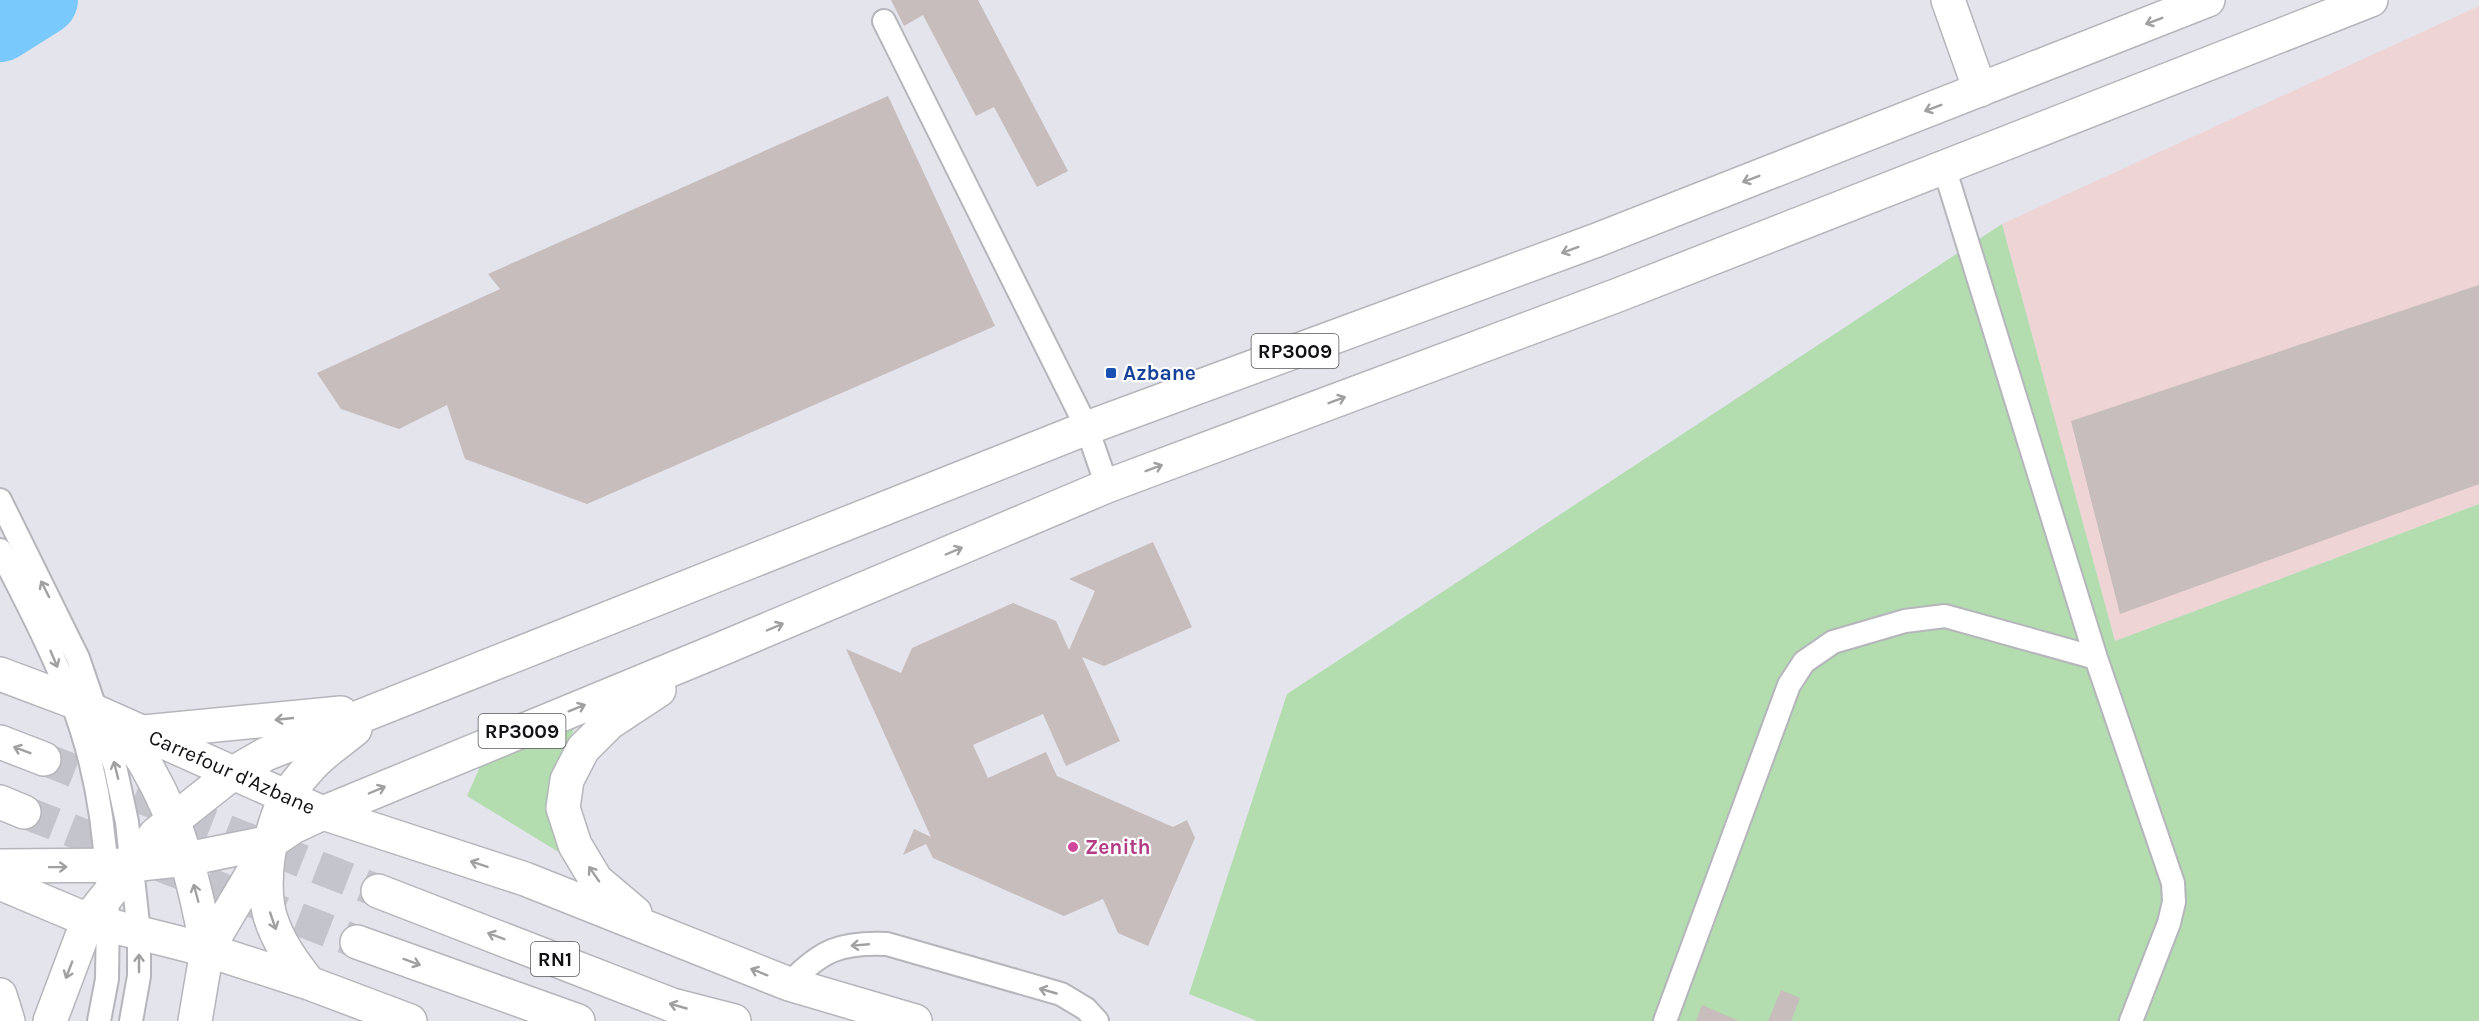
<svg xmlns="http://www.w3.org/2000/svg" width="2479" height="1021" viewBox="0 0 2479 1021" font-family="Karla,sans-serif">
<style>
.industrial{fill:#efd4d5}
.green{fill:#b3dcaf}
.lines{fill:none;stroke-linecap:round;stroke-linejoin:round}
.river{stroke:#79c9fc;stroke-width:70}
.building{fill:#c6bdbc}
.trunk-tunnel{stroke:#c4c4cc;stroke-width:33;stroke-dasharray:33 16;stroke-linecap:butt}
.service-casing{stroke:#b5b5bc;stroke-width:26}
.minor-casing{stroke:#b5b5bc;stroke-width:36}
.secondary-casing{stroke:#b5b5bc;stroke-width:36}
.primary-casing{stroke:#b5b5bc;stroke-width:36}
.trunk-casing{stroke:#b5b5bc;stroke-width:36}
.service{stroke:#fff;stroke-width:22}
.minor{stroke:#fff;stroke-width:33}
.secondary{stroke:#fff;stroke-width:33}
.primary{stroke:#fff;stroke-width:33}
.trunk{stroke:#fff;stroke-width:33}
.oneway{stroke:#a0a0a1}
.transit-dot{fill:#1a4fb4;stroke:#fff;stroke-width:2}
.hotel-dot{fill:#d1479c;stroke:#fff;stroke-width:2}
.labels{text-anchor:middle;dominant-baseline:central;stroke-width:4.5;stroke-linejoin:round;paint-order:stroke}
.shield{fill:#fff;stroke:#58585a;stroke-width:1.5}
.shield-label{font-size:20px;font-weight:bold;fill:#111114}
.transit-label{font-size:21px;font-weight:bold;fill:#164399;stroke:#fff;text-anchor:start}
.street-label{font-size:21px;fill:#111114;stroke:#fff}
.hotel-label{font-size:21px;font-weight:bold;fill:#b23c85;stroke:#fff;text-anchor:start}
</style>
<rect width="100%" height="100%" fill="#e4e4ec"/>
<path class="industrial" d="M2479,6V504L2115,641L2002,224Z"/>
<path class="green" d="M2002,224L2115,641L2479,504V1021H1257L1189,994L1287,694Z
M576,725L560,760L565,856L467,796L480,767Z"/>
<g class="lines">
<path class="river" d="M0,27L43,0"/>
</g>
<path class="building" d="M891,0H978L1068,171L1037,187L994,107L976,116L923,15L904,26Z
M888,96L995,326L587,504L465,459L447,405L399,429L341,409L317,373L500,289L488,274Z
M2479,285V484L2120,614L2071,421Z
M1153,542L1192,627L1104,666L1082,657L1120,741L1066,766L1043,714L973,745L988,778L1046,752L1057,776L1173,827L1187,820L1195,838L1148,946L1118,933L1103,899L1064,916L933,858L926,844L903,855L914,829L931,837L846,649L901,673L912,648L1013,603L1056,621L1069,650L1095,591L1069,579Z
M1781,990L1800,998L1791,1021H1768Z
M1702,1005L1739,1021H1696Z"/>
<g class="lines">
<path class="trunk-tunnel" d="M44,759L378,891
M24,812L357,942"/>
<g class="service-casing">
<path id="service" d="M884,21L1087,428L1107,486
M1944,167L2096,658L2173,883L2174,902L2169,923L2131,1021
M0,500L78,658L115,766L127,822L139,933V976L131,1021
M0,550C25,599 51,648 71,700C93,756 104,819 107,879
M789,984C821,950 841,942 887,944L1061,994L1086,1009L1097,1021
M99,1021L107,979L108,912
M1665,1021L1789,685L1804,662L1833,642L1905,621L1945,616L2096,658"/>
</g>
<g class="minor-casing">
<path id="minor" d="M1948,0L1980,90"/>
</g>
<g class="secondary-casing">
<path id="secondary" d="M50,1021L88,920
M195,1021L207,950"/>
</g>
<g class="primary-casing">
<path id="primary" d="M0,674L72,701L323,813L525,879L789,984L915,1021
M117,721C127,736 138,751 147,767C180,824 196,886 207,950
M144,732L341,713
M0,866L131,865L187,859L271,842
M0,883L88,920L207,950L309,983L410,1021
M635,913L596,880L575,845L563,808L567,780L583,749L609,723L659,690
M88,920L156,834L233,773L266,754L1087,428L1597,240L2208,0
M207,950L271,842L293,827L323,813L721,649L1107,486L1618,295L2371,0
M309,983C293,963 278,942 270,916C261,883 269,830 285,800C291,789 301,777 310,767C322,753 341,741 355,729
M0,995L8,1021"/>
</g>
<g class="trunk-casing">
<path id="trunk" d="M0,742L44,759
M0,802L24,812
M378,891L672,1005L734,1021
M357,942L578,1021"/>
</g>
<use href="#service" class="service"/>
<use href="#minor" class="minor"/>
<use href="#secondary" class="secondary"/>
<use href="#primary" class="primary"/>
<use href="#trunk" class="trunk"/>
</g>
<defs><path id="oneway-shaft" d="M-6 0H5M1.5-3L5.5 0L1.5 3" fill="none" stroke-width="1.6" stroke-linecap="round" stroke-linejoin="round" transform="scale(1.5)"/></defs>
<g class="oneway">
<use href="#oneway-shaft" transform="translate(2154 21) rotate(159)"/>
<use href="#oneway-shaft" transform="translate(1933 108) rotate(159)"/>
<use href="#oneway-shaft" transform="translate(1751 179) rotate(159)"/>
<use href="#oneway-shaft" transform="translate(1570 250) rotate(160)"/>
<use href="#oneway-shaft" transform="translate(1337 400) rotate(-21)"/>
<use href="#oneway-shaft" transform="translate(1154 468) rotate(-21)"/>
<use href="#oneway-shaft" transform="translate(954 551) rotate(-23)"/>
<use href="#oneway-shaft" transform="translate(45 589) rotate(-117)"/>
<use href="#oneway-shaft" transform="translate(775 627) rotate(-23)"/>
<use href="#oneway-shaft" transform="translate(54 659) rotate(67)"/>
<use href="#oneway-shaft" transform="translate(577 708) rotate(-22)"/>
<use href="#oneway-shaft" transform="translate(284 719) rotate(174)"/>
<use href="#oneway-shaft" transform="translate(22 750) rotate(-159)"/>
<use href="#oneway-shaft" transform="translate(116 770) rotate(-104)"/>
<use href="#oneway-shaft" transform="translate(377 790) rotate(-23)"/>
<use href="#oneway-shaft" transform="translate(479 864) rotate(-162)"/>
<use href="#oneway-shaft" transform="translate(58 867) rotate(-1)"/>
<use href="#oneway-shaft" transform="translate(594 874) rotate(-125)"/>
<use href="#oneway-shaft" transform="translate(196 893) rotate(-105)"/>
<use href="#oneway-shaft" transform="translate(273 921) rotate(71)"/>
<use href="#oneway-shaft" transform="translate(496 936) rotate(-159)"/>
<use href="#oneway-shaft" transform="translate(860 945) rotate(175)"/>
<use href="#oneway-shaft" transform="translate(412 962) rotate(20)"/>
<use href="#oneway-shaft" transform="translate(139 963) rotate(-90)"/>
<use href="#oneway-shaft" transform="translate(69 970) rotate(111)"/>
<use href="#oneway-shaft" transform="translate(759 972) rotate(-158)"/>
<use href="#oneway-shaft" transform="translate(1048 991) rotate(-164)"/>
<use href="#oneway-shaft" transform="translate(678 1006) rotate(-164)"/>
</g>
<rect class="transit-dot" x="1105" y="367" width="12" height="12" rx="3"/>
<circle class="hotel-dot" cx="1073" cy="847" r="6"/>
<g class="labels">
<g class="shield">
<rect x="1251.5" y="334" width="87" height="34" rx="4.5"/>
<rect x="478.5" y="714" width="87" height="34" rx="4.5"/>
<rect x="531" y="942" width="48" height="34" rx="4.5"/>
</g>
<g class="shield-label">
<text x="1295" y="351">RP3009</text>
<text x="522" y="731">RP3009</text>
<text x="555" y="959">RN1</text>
</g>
<g class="transit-label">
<text x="1123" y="373">Azbane</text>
</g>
<g class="street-label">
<text transform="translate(232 772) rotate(24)">Carrefour d'Azbane</text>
</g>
<g class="hotel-label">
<text x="1085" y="847">Zenith</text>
</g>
</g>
</svg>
